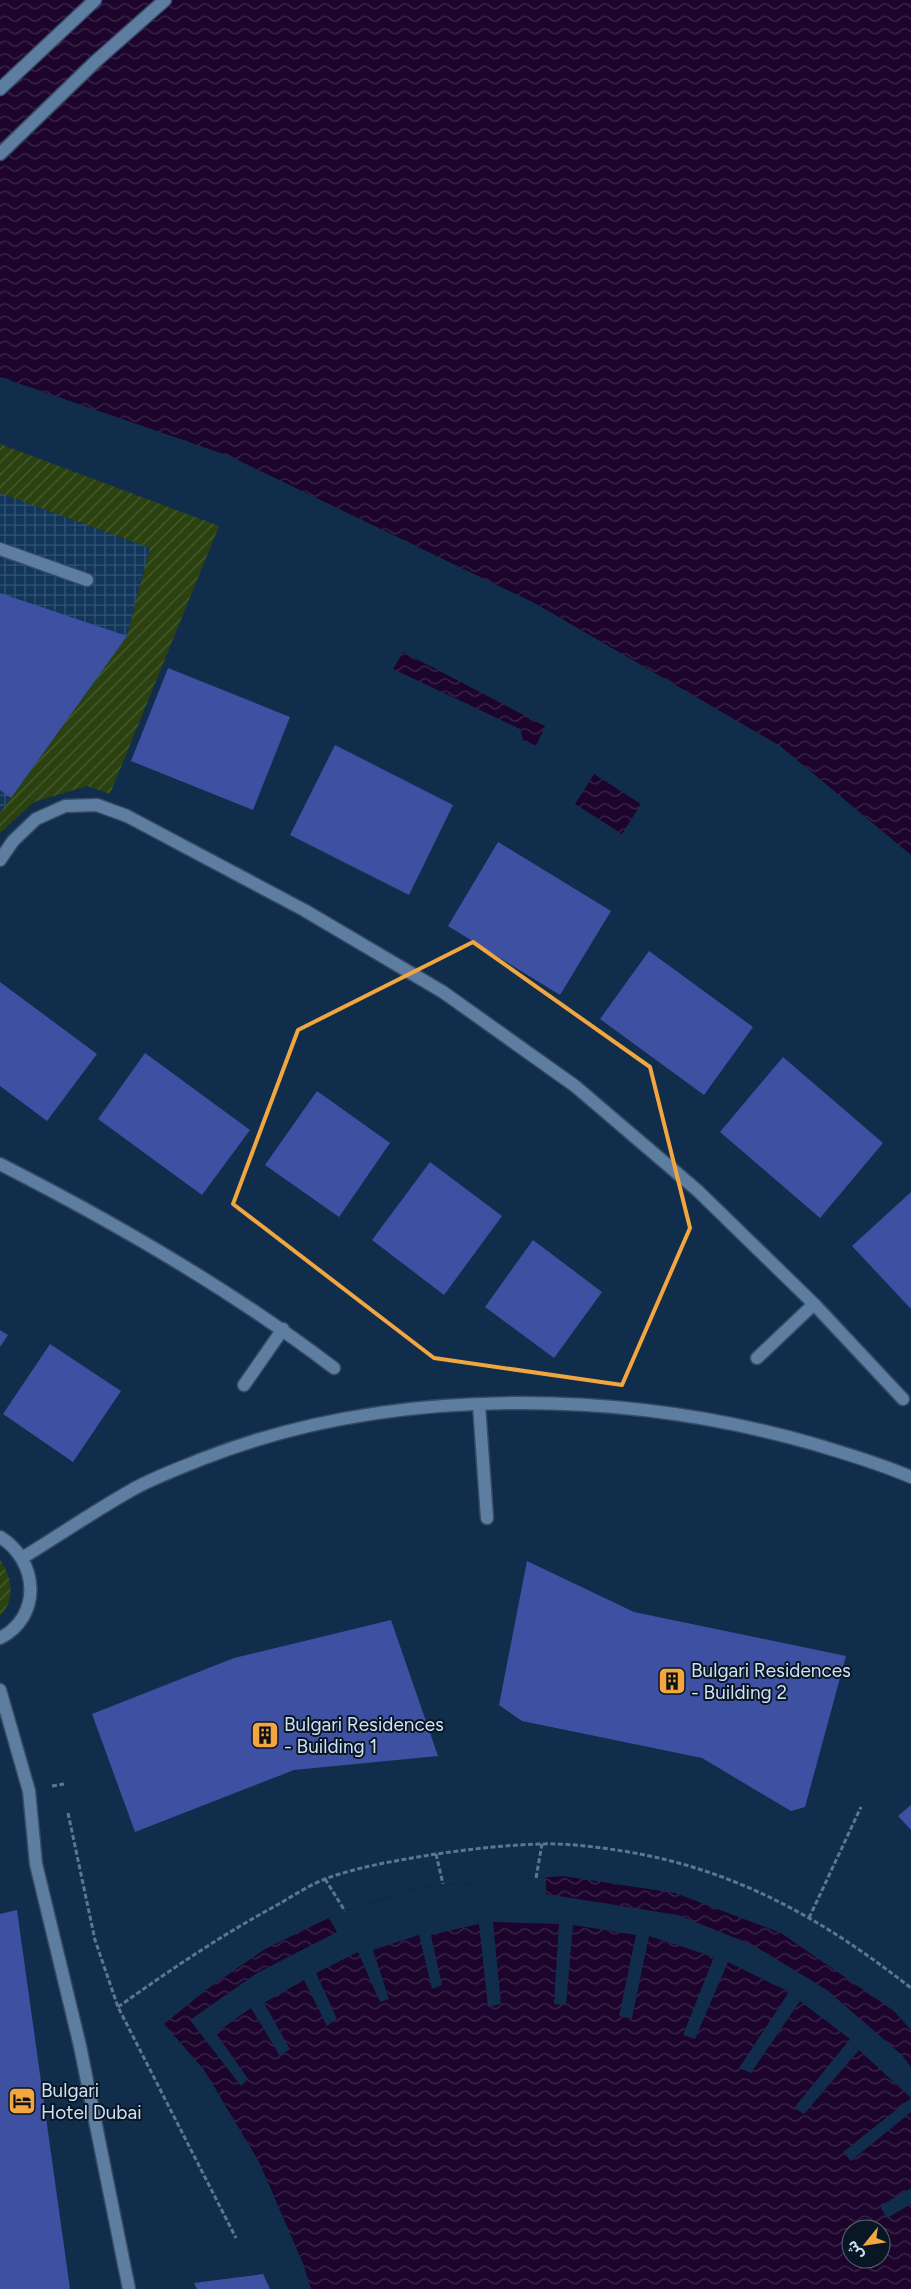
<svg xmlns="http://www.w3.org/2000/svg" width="911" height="2289" viewBox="0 0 911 2289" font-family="Figtree,'Noto Sans Arabic',sans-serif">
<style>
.industrial{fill:url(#industrial-grid)}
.garden{fill:url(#garden-furrows)}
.water{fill:url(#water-waves);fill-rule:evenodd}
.pier{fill:#102e4c}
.building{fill:#3d50a1}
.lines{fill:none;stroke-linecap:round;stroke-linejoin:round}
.minor-casing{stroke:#364a64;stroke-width:15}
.path{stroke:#5d7690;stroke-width:3;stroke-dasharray:5 2.5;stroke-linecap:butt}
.minor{stroke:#5d7ea0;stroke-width:12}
.marked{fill:none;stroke:#f1a640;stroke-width:4;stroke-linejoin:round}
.labels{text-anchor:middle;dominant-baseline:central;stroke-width:4;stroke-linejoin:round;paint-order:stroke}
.poi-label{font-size:19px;fill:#cfe1f4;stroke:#091623;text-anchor:start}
</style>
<defs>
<pattern id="industrial-grid" width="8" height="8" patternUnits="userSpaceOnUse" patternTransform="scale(1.25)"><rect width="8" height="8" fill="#11365a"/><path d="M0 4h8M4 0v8" fill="none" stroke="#335372"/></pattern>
<pattern id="garden-furrows" width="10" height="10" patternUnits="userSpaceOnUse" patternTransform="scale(1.25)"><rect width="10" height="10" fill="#2b4210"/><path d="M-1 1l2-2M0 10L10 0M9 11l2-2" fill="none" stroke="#495d33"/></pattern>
<pattern id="water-waves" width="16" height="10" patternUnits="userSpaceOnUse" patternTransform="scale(1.25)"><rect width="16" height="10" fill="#1d042c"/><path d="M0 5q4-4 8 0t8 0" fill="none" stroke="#3d284b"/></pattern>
</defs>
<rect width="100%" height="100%" fill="#102e4c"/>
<path class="industrial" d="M0,493L150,548L127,636L0,813Z"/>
<path class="garden" d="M0,444L219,526L110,794L87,786L34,802L0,833V813L127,636L150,548L0,493Z
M0,1560C12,1577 16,1599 0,1616Z"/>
<path class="water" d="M0,0H911V856L780,746L536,604L229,456L0,377Z
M403,652L545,726L536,746L523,740L520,729L393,669Z
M594,774L641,804L622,834L575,804Z
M563,1876L675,1893L781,1933L894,2011L911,2030V2289H311L303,2264L259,2162L204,2070L164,2024L206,1990L265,1949L341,1912L421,1887ZM851,2229H881V2259H851Z"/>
<path class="pier" d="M0,377L229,456L536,604L780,746L911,855V858L778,748L535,607L228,459L0,380Z
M546,1877V1894L678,1915L753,1945L827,1990L902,2055L911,2067V2112L851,2161L843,2152L911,2098L859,2050L804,2114L794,2108L850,2039L800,2001L751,2073L739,2068L789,1992L728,1962L695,2039L683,2035L714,1957L649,1936L632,2018L619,2016L636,1935L573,1925L566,2005L554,2004L559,1924L493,1922L501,2004L488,2007L479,1924L431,1935L442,1985L432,1989L419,1935L373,1950L389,1999L380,2002L358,1952L316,1973L337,2019L327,2026L304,1980L264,2003L290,2049L280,2056L251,2008L216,2033L248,2079L241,2086L190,2020L257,1973L337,1932L329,1918L341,1912L421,1887Z
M164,2024L204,2070L259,2162L303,2264L311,2289H308L301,2265L256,2164L202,2071L162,2025Z
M911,2188V2204L887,2218L880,2206Z"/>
<path class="building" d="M0,593L127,636L11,798L0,790Z
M168,668L290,717L253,810L131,761Z
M335,745L453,805L409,895L290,835Z
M498,842L611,911L560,995L448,926Z
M649,951L753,1027L704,1095L600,1019Z
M0,982L97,1054L47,1121L0,1086Z
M145,1053L250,1130L202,1195L98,1119Z
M783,1057L883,1143L820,1218L720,1132Z
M317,1091L390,1143L339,1217L265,1165Z
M430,1162L502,1216L444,1295L372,1240Z
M911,1192V1309L852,1246Z
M533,1240L602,1292L554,1358L485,1307Z
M0,1330L8,1335L0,1347Z
M50,1344L121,1391L73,1462L3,1414Z
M527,1561L634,1612L846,1656L805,1807L791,1811L702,1758L522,1721L499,1705Z
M391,1620L438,1756L294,1770L135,1832L92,1714L234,1658Z
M911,1805V1830L898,1816Z
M17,1910L70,2289H0V1914Z
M263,2274L270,2289H197L194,2283Z"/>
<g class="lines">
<g class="minor-casing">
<path id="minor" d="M0,89L95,0
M0,154L96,61L165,0
M0,549L87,580
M0,860L13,841L36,819L65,806L97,805L127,816L304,910L443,992L575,1086L698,1191L814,1304L903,1399
M0,1164C116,1223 230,1289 334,1368
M757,1358L814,1304
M244,1385L283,1329
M479,1405L487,1518
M0,1537C38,1560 43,1616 0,1638
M22,1558C58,1536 93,1512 130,1491C152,1478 178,1469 202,1459C390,1385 622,1389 814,1444C847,1454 879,1463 911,1477
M0,1690L29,1791L36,1864L80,2046L129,2289"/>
</g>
<path class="path" d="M52,1786L64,1784
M68,1813L95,1940L118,2007L236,2238
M436,1854L443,1884
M536,1878L542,1844
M325,1879L345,1911
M809,1918L861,1807
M118,2007C170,1970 223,1934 279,1904C294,1895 310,1885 325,1879C360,1866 400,1860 436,1854C471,1849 506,1845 540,1844C568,1843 596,1847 623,1851C735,1869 823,1919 911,1988"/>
<use href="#minor" class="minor"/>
</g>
<path class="marked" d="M473,942L650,1067L690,1228L622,1385L434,1358L233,1204L298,1030Z"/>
<defs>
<g id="building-square" transform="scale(1.4375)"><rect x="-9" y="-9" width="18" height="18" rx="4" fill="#f1a640" stroke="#091623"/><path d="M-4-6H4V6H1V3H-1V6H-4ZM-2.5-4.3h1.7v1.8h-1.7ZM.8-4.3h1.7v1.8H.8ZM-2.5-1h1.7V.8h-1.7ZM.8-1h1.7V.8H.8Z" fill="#111"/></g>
<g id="hotel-square" transform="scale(1.4375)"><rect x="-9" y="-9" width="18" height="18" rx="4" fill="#f1a640" stroke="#091623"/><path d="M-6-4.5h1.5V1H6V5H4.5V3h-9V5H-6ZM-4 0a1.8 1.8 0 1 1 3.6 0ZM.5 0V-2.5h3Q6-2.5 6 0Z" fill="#111"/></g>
</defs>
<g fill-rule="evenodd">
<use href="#building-square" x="672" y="1681"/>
<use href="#building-square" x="265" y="1735"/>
<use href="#hotel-square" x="22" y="2101"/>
</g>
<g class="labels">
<g class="poi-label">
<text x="691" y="1670">Bulgari Residences<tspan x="691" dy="22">- Building 2</tspan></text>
<text x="284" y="1724">Bulgari Residences<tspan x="284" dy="22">- Building 1</tspan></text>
<text x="41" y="2090">Bulgari<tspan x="41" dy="22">Hotel Dubai</tspan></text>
</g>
</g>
<g transform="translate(866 2244) rotate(240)"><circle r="24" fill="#091623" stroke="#586777"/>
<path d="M0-4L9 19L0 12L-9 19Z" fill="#f1a640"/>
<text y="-8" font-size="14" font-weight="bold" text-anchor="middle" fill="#cfe1f4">ش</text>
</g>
</svg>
